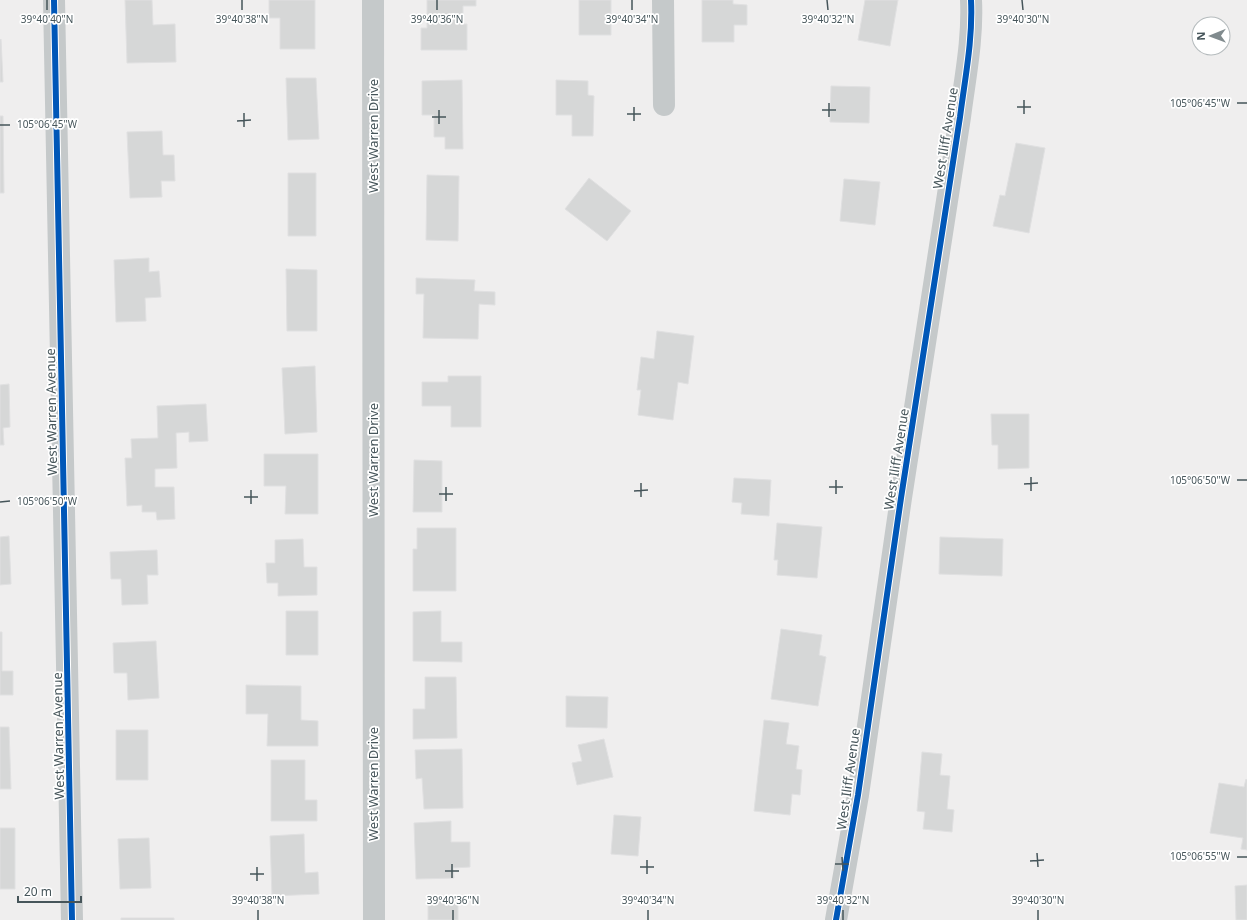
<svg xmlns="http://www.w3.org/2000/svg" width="1247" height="920" viewBox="0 0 1247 920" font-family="'Noto Sans',sans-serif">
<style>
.building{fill:#d6d7d7;stroke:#e0e0e1}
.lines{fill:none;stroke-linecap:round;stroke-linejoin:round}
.minor{stroke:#c5c9ca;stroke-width:22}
.cycleway-casing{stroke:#fff;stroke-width:8}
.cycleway{stroke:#0057b8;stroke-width:6}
.ticks{fill:none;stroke:#46555a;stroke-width:1.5}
.labels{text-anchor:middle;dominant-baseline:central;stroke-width:3.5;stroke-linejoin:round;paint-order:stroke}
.street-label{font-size:13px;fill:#46555a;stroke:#fff}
.ticks-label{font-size:10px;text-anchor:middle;fill:#46555a;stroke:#fff;stroke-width:3.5;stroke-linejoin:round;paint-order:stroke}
</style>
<rect width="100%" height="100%" fill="#efeeee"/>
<path class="building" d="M125,0H152L153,25L175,24L176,62L127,63Z
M269,0H315V49H280V18H269Z
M427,0H476V6H463V24H467V50H421V28H427Z
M579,0H611V35H579Z
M702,0H733V4L747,5V25H734V42H702Z
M865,0H898L890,46L858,40Z
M1,39L3,82H0V40Z
M286,78H316L319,139L288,140Z
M462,80L463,149H445V137H434V115H422V81Z
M556,80L588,81V95L594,96L593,136H572V115H556Z
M831,86L870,87L869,123L830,122Z
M0,116H3L4,193H0Z
M162,131L163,155H174L175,181H161L162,197L130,198L127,132Z
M1016,143L1045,148L1029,233L993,226L1000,195L1005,196Z
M288,173H316V236H288Z
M427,175L459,176L458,241L426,240Z
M589,178L631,211L607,241L565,209Z
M844,179L880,182L875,225L840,221Z
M149,258V272L159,271L161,297L145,298L146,321L116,322L114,260Z
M286,269L317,270V331H287Z
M416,278L475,280L474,291L495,292V305L479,304L478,339L423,338L424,294H416Z
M657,331L694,336L688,384L678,382L673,420L638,415L641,390H637L641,357L654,359Z
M315,366L317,432L285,434L282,368Z
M448,376H481V427H451V406H422V382H448Z
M9,384L10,427L3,428L4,445H0V385Z
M206,404L208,441L189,442V432L176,433L177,468L155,469V487H174L175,519L157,520L156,512H142V505L127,506L125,458H132L131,439L158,438L157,406Z
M991,414H1029V468L998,469V445H992Z
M264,454H318V514H285L286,486H264Z
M414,460L442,461V512H413Z
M734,478L771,480L769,516L741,514L742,503L732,502Z
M777,523L822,527L817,578L777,575L778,560H774Z
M417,528H456V591H413V549H417Z
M9,536L11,584L0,585V537Z
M940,537L1003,539L1002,576L939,574Z
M303,539L304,567H317V595L278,596V583H267L266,563H275V540Z
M157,550L158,575H147L148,604L122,605L121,579H111L110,552Z
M286,611H318V655H286Z
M441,611V642H462V662L413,661V612Z
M781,629L822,635L819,655L826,657L818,706L771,699Z
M0,632H2V671H13V695H0Z
M156,641L159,698L128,700L127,673H114L113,643Z
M425,677H456L457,738L413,739V709H425Z
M246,685L301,686V720L318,721V746H267L268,714H246Z
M566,696L608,697L607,728L566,727Z
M764,720L789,723L786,744L799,746L796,769L802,770L800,795L792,794L790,815L754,811Z
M0,727H9L11,789H0Z
M116,730H148V780H116Z
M604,739L613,777L577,785L572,763L582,761L578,745Z
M462,749L463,808L424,809L422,778L416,779L415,750Z
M922,752L942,754L940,775L950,776L947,809L954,810L952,832L923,829L925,812L917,811Z
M271,760H305V800H317V821H271Z
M1246,779L1247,780V850L1241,849L1243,838L1210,833L1219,783L1244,787Z
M614,815L641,817L638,856L611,854Z
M451,821V842H470V867L453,868L454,878L416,879L414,823Z
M0,828H15V889H0Z
M304,834L305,873L318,872L319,894L272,896L270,836Z
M149,838L151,888L120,889L118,839Z
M1247,885V920H1236L1235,886Z
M428,898L458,899V920H428Z
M121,918H174V920H121Z"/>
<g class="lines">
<path class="minor" d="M54,0L72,920
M373,0L374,920
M663,0L664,105
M836,920L858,795L901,498L960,117C965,78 973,39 971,0"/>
<g class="cycleway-casing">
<path id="cycleway" d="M54,0L72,920
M836,920L858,795L901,498L960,117C965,78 973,39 971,0"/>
</g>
<use href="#cycleway" class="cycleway"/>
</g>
<path class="ticks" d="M47,0V10M242,0V10M437,0V10M632,0V10M827,0L828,10M1022,0L1023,10M1024,100V114M829,103V117M1237,103H1247M634,107V121M1017,107H1031M439,110V124M822,110H836M244,113V127M627,114H641M432,117H446M237,121L251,120M0,125H10M1031,477V491M836,480V494M1237,480H1247M641,483V497M1024,484L1038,483M446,487V501M829,487H843M251,490V504M634,491L648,490M439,494H453M244,497H258M0,502L10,501M1037,853L1038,867M842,857L843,871M1237,857H1247M647,860V874M1030,861L1044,860M452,864V878M835,864H849M257,867V881M640,867H654M445,871H459M250,874H264M258,910V920M453,910V920M648,910V920M843,910V920M1038,910V920"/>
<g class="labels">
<g class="street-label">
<text transform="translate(373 136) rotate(-90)">West Warren Drive</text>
<text transform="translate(945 138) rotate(-81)">West Iliff Avenue</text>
<text transform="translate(51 412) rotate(-91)">West Warren Avenue</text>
<text transform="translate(896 459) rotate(-81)">West Iliff Avenue</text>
<text transform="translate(373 460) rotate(-90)">West Warren Drive</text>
<text transform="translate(58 736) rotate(-91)">West Warren Avenue</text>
<text transform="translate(848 779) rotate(-82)">West Iliff Avenue</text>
<text transform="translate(373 784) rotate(-90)">West Warren Drive</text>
</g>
</g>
<g class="ticks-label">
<text x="47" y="23">39°40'40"N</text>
<text x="242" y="23">39°40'38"N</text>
<text x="437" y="23">39°40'36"N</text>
<text x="632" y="23">39°40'34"N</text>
<text x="828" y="23">39°40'32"N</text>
<text x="1023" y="23">39°40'30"N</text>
<text x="1200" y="107">105°06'45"W</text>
<text x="47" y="128">105°06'45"W</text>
<text x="1200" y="484">105°06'50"W</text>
<text x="47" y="505">105°06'50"W</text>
<text x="1200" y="860">105°06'55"W</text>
<text x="258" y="904">39°40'38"N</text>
<text x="453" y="904">39°40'36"N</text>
<text x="648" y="904">39°40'34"N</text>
<text x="843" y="904">39°40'32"N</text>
<text x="1038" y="904">39°40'30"N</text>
</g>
<g transform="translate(1211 36) rotate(269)"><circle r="19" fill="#ffffff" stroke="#b5bbbd"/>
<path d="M0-3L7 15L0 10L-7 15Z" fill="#818b8e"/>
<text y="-6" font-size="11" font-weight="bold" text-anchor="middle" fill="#46555a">N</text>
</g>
<path d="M18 896v6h63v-6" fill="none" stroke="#46555a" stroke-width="2"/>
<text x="24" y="896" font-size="12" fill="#46555a" stroke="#ffffff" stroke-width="3" paint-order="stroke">20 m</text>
</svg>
